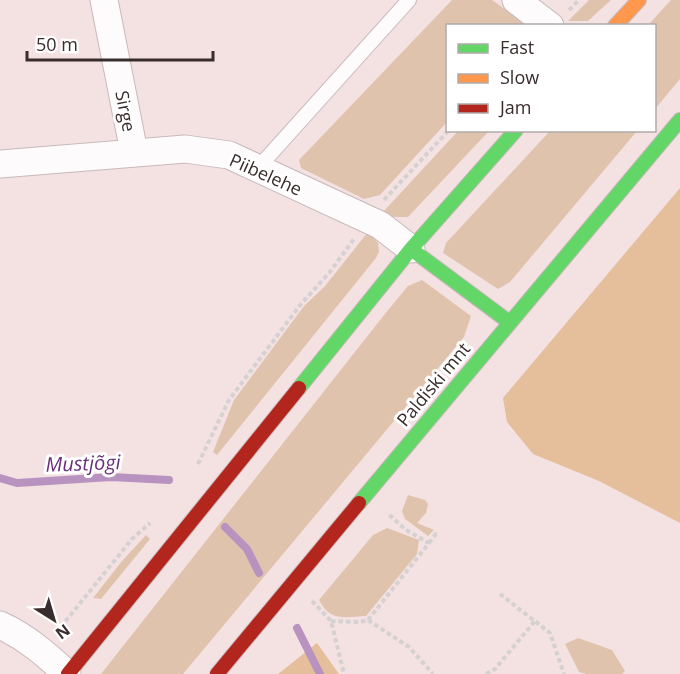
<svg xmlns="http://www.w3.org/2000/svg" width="680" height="674" viewBox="0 0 680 674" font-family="'Open Sans',sans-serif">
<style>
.green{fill:#e0c3ad}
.forest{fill:#e5be9c}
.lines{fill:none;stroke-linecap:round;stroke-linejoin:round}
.stream{stroke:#b893bf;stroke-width:8}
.lane-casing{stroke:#c8b9ba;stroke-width:16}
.street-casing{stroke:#c8b9ba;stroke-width:29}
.fast-casing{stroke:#c8b9ba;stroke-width:16}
.slow-casing{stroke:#c8b9ba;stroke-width:16}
.jam-casing{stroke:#c8b9ba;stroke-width:16}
.path{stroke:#d5d1d1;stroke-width:4;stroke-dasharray:4.5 3;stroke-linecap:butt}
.lane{stroke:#fdfbfb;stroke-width:14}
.street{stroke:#fdfbfb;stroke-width:27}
.fast{stroke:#63d668;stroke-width:14}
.slow{stroke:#ff974d;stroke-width:14}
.jam{stroke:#b3261e;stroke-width:14}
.labels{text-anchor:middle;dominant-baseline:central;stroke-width:6;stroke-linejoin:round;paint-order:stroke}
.street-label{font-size:18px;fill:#392c2d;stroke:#fff}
.water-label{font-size:20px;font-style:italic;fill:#682f7c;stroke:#fff}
</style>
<rect width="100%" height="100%" fill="#f4e2e3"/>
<path class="green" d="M452,0H492L527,25L448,26L447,122L380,195L364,199L301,168L299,160Z
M589,0H611L588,21H568Z
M671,0H680V79L655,109L654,26L648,25Z
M458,131H489L408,217H394L383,212Z
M550,131H637L510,282L498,289L443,253L446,243Z
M368,232L378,243L379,252L376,258L217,455L213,452L234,400L304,306L325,286Z
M422,280L471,316L464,337L183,674H101L388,310L408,286Z
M408,495L425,500L428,504L426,513L417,523L434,530L428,536L405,519L402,511Z
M387,528L419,540L417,554L366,616C345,617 330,622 319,600L373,535Z
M146,535L150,539L101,599L93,598L122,561Z
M578,638L612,650L625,671L622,674H586L579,672L565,644Z"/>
<path class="forest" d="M680,188V523L599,481L533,454L507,422L503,398Z
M317,643L339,674H278Z"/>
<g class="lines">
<path class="stream" d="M0,478L17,483L111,477L169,480
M225,527L247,549L259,573
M297,628L320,674"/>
<g class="lane-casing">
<path id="lane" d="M257,169L409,0"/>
</g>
<g class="street-casing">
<path id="street" d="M104,0L134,152
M516,0L550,26
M0,164L185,149L229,155L380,225L411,249
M0,625C26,637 46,654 67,674"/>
</g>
<g class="fast-casing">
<path id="fast" d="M411,249L509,322
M299,388L411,249L516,130
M359,503L680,120"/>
</g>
<g class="slow-casing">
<path id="slow" d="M615,26L639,0"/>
</g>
<g class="jam-casing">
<path id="jam" d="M68,674L299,388
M217,674L359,503"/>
</g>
<path class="path" d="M569,10L579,0
M384,200L449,130
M198,464L229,400L301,304L329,273L354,239
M429,543L436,534L439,535
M500,594L550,633L564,674
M312,601L331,621L344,674
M368,620L429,543L406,530L387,513
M331,621L360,622L368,620L409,647L433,674
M56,633L132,539L150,523
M486,674L495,669L535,621"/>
<use href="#lane" class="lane"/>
<use href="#street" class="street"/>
<use href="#fast" class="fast"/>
<use href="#slow" class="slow"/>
<use href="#jam" class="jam"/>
</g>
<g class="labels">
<g class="street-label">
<text transform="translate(126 111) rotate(79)">Sirge</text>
<text transform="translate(266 174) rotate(24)">Piibelehe</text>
<text transform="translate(433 384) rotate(-50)">Paldiski mnt</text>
</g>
<g class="water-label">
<text transform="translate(83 463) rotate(-2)">Mustjõgi</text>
</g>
</g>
<rect x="446" y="24" width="210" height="108" fill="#ffffff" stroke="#b0abab" stroke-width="1.5"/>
<rect x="458" y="44" width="30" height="9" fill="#63d668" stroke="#b0abab" stroke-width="1.5"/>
<text x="500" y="54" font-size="18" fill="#392c2d">Fast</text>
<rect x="458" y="74" width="30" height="9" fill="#ff974d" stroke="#b0abab" stroke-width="1.5"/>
<text x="500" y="84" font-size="18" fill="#392c2d">Slow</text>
<rect x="458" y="104" width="30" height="9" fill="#b3261e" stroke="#b0abab" stroke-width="1.5"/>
<text x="500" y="114" font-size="18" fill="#392c2d">Jam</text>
<g transform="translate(54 620) rotate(143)" stroke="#ffffff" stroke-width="4.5" paint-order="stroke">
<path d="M0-4.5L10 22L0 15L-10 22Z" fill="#392c2d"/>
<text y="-9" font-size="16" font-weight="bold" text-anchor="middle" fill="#392c2d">N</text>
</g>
<path d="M27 51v9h186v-9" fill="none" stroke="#392c2d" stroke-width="3"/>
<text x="36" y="51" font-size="18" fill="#392c2d" stroke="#ffffff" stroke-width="4.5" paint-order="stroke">50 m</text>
</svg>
